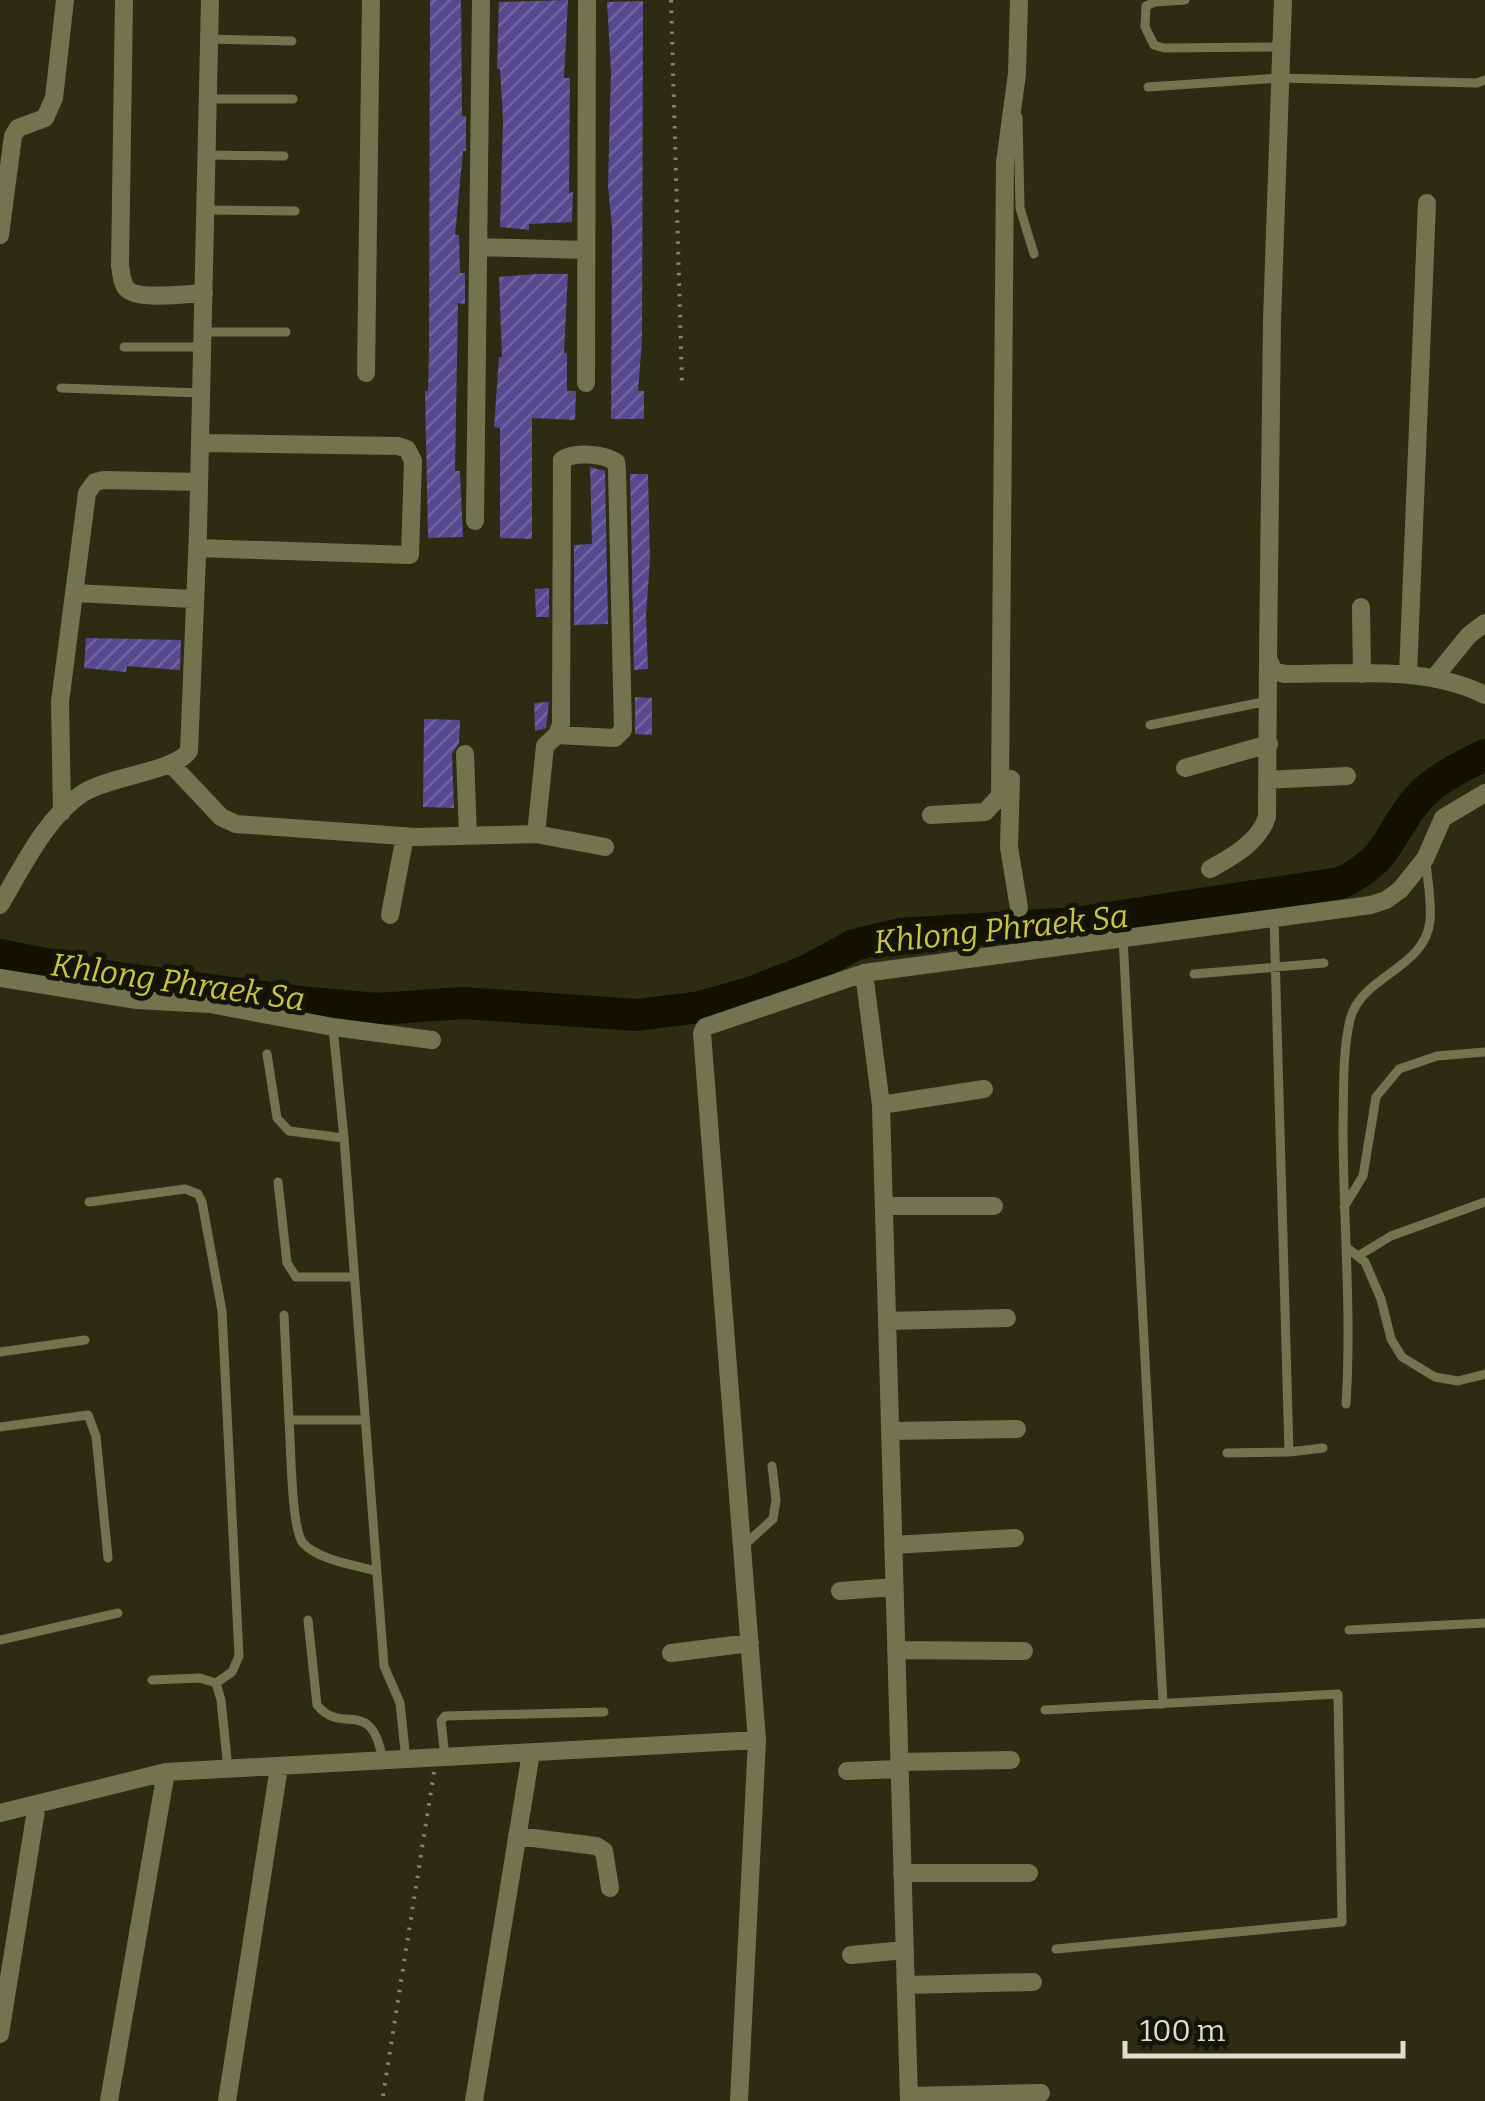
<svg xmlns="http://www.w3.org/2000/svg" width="1485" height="2101" viewBox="0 0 1485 2101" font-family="Bitter,serif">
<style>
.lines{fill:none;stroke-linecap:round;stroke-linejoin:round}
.river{stroke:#131000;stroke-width:32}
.building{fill:url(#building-hatch)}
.path{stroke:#848470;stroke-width:4;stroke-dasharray:2.5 8;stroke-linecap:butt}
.lane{stroke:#747350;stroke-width:9}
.street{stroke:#747350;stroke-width:18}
.labels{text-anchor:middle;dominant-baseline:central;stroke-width:10;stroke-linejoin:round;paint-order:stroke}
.water-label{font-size:32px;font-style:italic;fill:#cac347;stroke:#141409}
</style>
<defs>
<pattern id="building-hatch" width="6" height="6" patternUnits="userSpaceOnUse" patternTransform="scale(2.5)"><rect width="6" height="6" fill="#564990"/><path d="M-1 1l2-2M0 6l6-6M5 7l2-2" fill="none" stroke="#6e639f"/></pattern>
</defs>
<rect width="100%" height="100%" fill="#2d2c13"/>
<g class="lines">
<path class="river" d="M0,955L111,977L309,1003L378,1009L463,1003L637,1015L700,1007L750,993L808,970L854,945L900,934L1075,923L1340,883C1397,858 1389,822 1430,787C1446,774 1466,764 1485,755"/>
</g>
<path class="building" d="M430,0H461L462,116H466V151H463L455,235H459L460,273H465V304L458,303L455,471H460L463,537L428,538L425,391H428L429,352Z
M568,0L564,78H570L569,193L573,192L572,222L529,224V230L500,227L503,120L500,69H497L499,2Z
M643,1L642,340L638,391H644V419H611L612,227L608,186L611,71L607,2Z
M536,274H568L564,353H567V391H576L575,420L532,418V539L500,538V428L494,427L499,357H502L499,277Z
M590,467L605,471L608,624L574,625V545L592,544Z
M630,474H648L650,559L646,616L648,669L634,670Z
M549,588V617H536L535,589Z
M86,638L181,640L180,670L127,666L126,672L84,668Z
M635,697L652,698V735L635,734Z
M549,702L546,728L535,731L534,703Z
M424,719L460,720L459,743L452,754L454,808L423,807Z"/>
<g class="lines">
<path class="path" d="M671,0L682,385
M383,2096L434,1772"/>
<path class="lane" d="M1185,0L1155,2L1146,6L1145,27L1154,45L1164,48L1282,47
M209,39L292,41
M1148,87L1280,78L1477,83L1485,80
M208,99H293
M1018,117L1020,208L1034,254
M206,155L284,156
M205,210L295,211
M202,332H286
M124,347H201
M61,388L200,393
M1150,725L1268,701
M1274,918L1289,1452
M1123,938L1163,1704
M1194,974L1324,963
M333,1028L344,1138L384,1666L400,1703L406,1760
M267,1054L277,1118L289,1131L344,1138
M278,1182L287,1263L296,1277H353
M89,1202L185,1189L198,1194L202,1202L222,1311L239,1656L232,1672L216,1683
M1344,1207L1363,1176L1376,1097L1399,1069L1437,1056L1485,1052
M1346,1247L1365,1262L1381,1299L1391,1339L1402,1357L1435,1377L1458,1381L1485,1374
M1358,1256L1391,1236L1485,1202
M284,1315L289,1420H364
M0,1352L85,1340
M1346,1404C1352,1312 1343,1219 1343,1127C1344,1092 1342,1054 1350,1020C1360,976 1425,969 1430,921C1432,902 1427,879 1426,860
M289,1420C291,1444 291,1529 303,1543C318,1560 355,1565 376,1571
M0,1427L88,1415L96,1436L108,1558
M1227,1453L1289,1452L1323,1448
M742,1547L773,1519L776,1500L772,1466
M308,1620L317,1705C343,1737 371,1694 383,1761
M1349,1630L1485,1623
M0,1640L118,1613
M152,1680L200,1678L216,1683L221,1700L228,1769
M1045,1710L1338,1694L1342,1922L1056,1949
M445,1757L441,1721L445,1716L604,1712"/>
<path class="street" d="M124,0L120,266C122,274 121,284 128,290C140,300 187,294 204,293
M1283,0L1272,320L1268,659L1274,671L1285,674C1351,674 1425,665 1485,695
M0,235L13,136L18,128L45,118L54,98L65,0
M478,247L584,250
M366,373L371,0
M586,383L587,0
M475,521L481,0
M197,548L410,555L413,461L407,449L398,446L200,443
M75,593L193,599
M1361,607L1362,674
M1408,675L1427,203
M1434,678L1469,635L1485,623
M465,754L468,836
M172,765L221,817L236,824L415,837L536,834L545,746L557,735L561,724L562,460C574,451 604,454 616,462L617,470L623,730L615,738L557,735
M1185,768L1269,744
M1011,779L1009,847L1019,908
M1267,780L1347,776
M62,812L60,702L87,493L95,482L104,480L199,482
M931,815L985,812L1000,796L1005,162L1017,74L1019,0
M536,834L605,847
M1210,869C1232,857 1259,842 1267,817L1268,662
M0,905C22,868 46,817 83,793C109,776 174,772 189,751L198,531L210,0
M390,915L405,836
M864,973L881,1105L909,2101
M0,978L137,1000L210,1004L333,1027L432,1040
M881,1105L984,1089
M884,1206H994
M887,1321L1007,1318
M890,1431L1017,1429
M893,1545L1015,1538
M840,1591L894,1587
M896,1650L1024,1651
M671,1653L750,1643
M899,1762L1011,1760
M847,1771L900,1769
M0,1813L166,1772L757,1740
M517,1836L596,1846L604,1851L610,1888
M902,1873H1029
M851,1955L905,1950
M906,1985L1033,1982
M0,2034L37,1804
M909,2096L1041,2093
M109,2101L166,1772
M227,2101L279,1767
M474,2101L531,1753
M739,2101L757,1740L702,1033L705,1027L864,973L1371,905L1386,900L1400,890L1425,859L1443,818L1485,793"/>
</g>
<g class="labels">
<g class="water-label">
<text transform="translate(1001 929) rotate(-6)">Khlong Phraek Sa</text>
<text transform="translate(178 982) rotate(8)">Khlong Phraek Sa</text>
</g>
</g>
<path d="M1125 2041v15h278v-15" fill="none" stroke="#dedecf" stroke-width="5"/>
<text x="1140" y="2041" font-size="30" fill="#dedecf" stroke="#141409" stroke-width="8" paint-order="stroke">100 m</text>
</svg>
